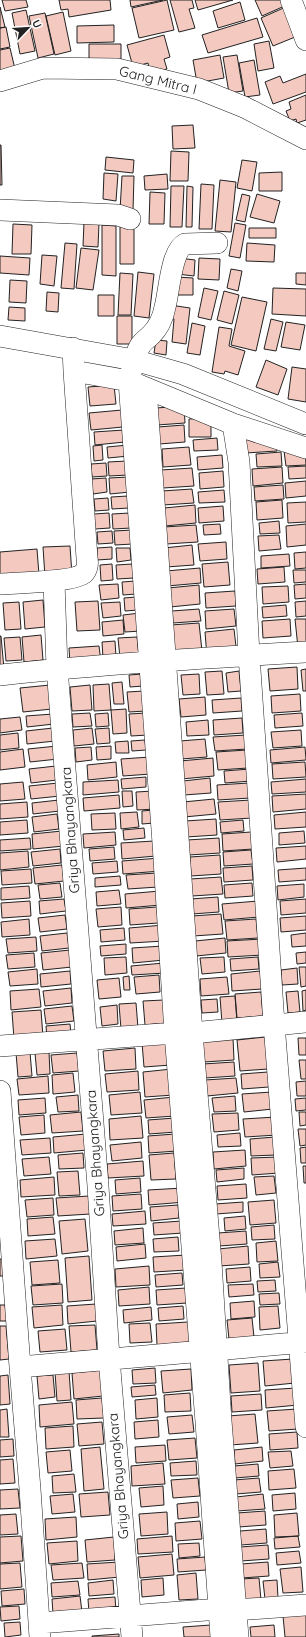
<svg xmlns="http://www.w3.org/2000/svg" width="306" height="1637" viewBox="0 0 306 1637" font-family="Quicksand,sans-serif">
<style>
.building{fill:#f3c9c0;stroke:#222}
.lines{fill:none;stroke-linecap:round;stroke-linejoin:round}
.minor-casing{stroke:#222;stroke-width:22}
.minor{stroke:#fff;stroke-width:21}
.labels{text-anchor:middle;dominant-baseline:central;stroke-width:3;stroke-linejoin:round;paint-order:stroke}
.street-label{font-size:14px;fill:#222;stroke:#fff}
</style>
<rect width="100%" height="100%" fill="#fff"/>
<path class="building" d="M2,0H26L28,7L5,11Z
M59,0H110L111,10L69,17L68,9L61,10Z
M130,0H163L131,7Z
M167,0L174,30L139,38L132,8Z
M170,0H192L194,8L189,9L195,28L179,32Z
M195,0H233L198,10Z
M255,0H287L289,4L262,16Z
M240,2L245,20L218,28L213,11Z
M288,6L300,35L273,46L261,18Z
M0,7L5,27L0,28Z
M26,10L35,51L20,54L12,13Z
M63,12L71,51L55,55L46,16Z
M45,13L54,54L38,58L29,16Z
M257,18L263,37L208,53L202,35Z
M114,25V42L77,43V26Z
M6,27L10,47L0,49V28Z
M164,35L170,57L164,59L167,69L150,73L148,63L133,67L127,45Z
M269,41L274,68L258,71L254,44Z
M89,44H121V61L89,62Z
M10,48L15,69L0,72V50Z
M220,55L224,78L197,83L193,60Z
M237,55L243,91L229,93L223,57Z
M254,60L260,95L245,97L239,63Z
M306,74V92L273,104L265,82L280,76L283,83Z
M306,95V120L297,123L296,119L290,121L286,111L291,109L289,102Z
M193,125L195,148L173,149L172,126Z
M0,145H1L2,185H0Z
M171,151L189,152L188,181H170Z
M106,157L134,160L133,173L105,170Z
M242,160L257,162L252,191L237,188Z
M282,172V191H259V173Z
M104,173L118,174L116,201L103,199Z
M167,174L168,189L145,190L144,176Z
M122,176H134L133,211L120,210Z
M220,180L236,182L231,232L215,231Z
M201,184L214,185L212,229H199Z
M171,186H184L182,227H170Z
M187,186L193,187L192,227H186Z
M150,192L165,193L164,224H149Z
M242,194L250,196L245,222L236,220Z
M257,194L280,201L274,223L250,217Z
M84,222L99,223L98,247L83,246Z
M235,223L246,225L240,258L229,256Z
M13,224L32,225L31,254H12Z
M102,225L116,226V276L102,275Z
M120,226H134V264H120Z
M249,228H276V238H249Z
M65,243L77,244L74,289L61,288Z
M247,243L275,245L274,262L246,261Z
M81,248L99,250L93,290L76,288Z
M42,255L57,256L54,286L40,284Z
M0,256L30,258L29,275L0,273Z
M179,258L195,260L194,276L177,274Z
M199,258L220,259L219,280L198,279Z
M231,269L242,271L238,291L227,288Z
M138,272L154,274L149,318L134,316Z
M120,273L133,274L131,315H118Z
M296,273H306V285L296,284Z
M176,277L193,278V295H176Z
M10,280L27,281L26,303L9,302Z
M204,288L218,291L211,320L198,317Z
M273,288L306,289V316L272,314Z
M224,291L239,295L232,324L217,320Z
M47,292L59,293L58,312L46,311Z
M98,295H114V316H98Z
M242,297L267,302L256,351L231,345Z
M170,305L190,308L186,344L172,342L174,319L168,318Z
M9,307L25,308V321L8,320Z
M117,316H132V344H117Z
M271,319L283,322L276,351L264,349Z
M286,322L305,325L300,350L281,347Z
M192,323L205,326L200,355L187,353Z
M219,327L232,329L229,346L245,351L238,375L225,371L224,374L212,372Z
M156,340L167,341L166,355L154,353Z
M266,360L287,369L278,395L256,387Z
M292,367L306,369V402L288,399Z
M114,385L116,404L90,406L88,387Z
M184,406L185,423L157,425L156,408Z
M122,410L123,427L91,430L89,413Z
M211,418V437H189V419Z
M184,425L185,442L159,444L158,427Z
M124,430L125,442L95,445L94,432Z
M245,436L276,441L277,451L246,453Z
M217,438L218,450L194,451L193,440Z
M102,445L103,460L94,461L93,446Z
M128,445L129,456L108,458L107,447Z
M189,447L191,465L163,467L162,449Z
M305,450L306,465L286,466L284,451Z
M281,452L282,466L257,467L256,454Z
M222,455L223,468L198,470L197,457Z
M127,461L128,475L109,476L108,462Z
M106,463L107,476L92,477L91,464Z
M306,466V478L289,479L288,467Z
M282,467L283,483L253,486L252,469Z
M192,468L194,486L163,488L161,470Z
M223,471L224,487L200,489L199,473Z
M129,477L130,492L110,494L109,478Z
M106,478L107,492L93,494L91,479Z
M306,481V496L286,498L285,483Z
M283,485L284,499L255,501L254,487Z
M192,489L194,503L163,505L162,491Z
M224,490L225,502L199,503L198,492Z
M128,496L129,508L112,509L111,497Z
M108,498L109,510L95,511L94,499Z
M282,500L283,518L257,520L256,502Z
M306,502V522L288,523L287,503Z
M195,505L196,523L165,526L164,508Z
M223,506L224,521L199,523L198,508Z
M109,513L110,528L95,529L94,514Z
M130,513L131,528L113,529L112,514Z
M279,521L280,533L260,534L259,523Z
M220,524L221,534L204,535L203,525Z
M306,524V545L287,547L286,526Z
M196,525L198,542L166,544L164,527Z
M132,530L133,544L115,545L114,531Z
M112,531L113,543L98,544L97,532Z
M279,535L281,549L259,551L258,536Z
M226,542L227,559L200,561L198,544Z
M192,545L194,565L166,567L164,548Z
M70,546L72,575L45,577L43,547Z
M112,547V559L97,560V548Z
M116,548H130L131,560L117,562Z
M37,549L39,575L0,578V552Z
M306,552V568L295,569L294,553Z
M289,554L290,566L261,568V556Z
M228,562L230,585L204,587L202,564Z
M112,564L113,580L101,581L100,565Z
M132,564L134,578L117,579L116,565Z
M284,567L285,582L258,584L257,569Z
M200,568L201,583L167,586L166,571Z
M293,570H306V582L294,583Z
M135,581L136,594L123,595L122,582Z
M118,584L119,598L101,600L99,585Z
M306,584V598L295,599L294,585Z
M199,585L200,604L170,607L168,588Z
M288,586L289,602L263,604L262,587Z
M235,591L236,606L206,608L205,593Z
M136,597L138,610L125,611L124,598Z
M43,600L45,627L25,629L23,602Z
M98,601L100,630L77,631L75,602Z
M306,601V616L296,617L295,602Z
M19,602L21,629L5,630L3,603Z
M120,602L121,616L103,618L101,603Z
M286,605L287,616L263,618L262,607Z
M199,609L201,621L173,623L172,611Z
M234,609L236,626L206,629L205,611Z
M140,613L141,631L125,632L123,615Z
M290,619L291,636L263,638L262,621Z
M295,619H306V647L298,648Z
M123,620L124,634L103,636L102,622Z
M199,623L202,651L173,653L171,625Z
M234,629L237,655L207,657L205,632Z
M41,635L43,660L24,662L22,637Z
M0,636H1L4,669L0,670Z
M20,637L22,660L6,661L4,638Z
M137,637L139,656L120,658L118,638Z
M115,641L116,657L103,658L102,642Z
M99,646L101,662L70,664L69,648Z
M297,667L298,689L270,691L268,669Z
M306,669V691H303L301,670Z
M222,671L224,694L207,695L205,672Z
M239,671L241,691L228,692L226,673Z
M142,674L143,686L130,687L129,675Z
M199,674L200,694L183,695L181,675Z
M122,682L124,704H114L112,683Z
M109,684L111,710L94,711L93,685Z
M50,685L52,709L23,712L20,688Z
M90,685L92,710L72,711L70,687Z
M144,691L146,711L129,712L127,692Z
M300,694L301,711L272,713L271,696Z
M205,697L206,715L181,717L179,699Z
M241,698L242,711L213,713L212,700Z
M126,709L127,733L113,734L111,710Z
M90,713L92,726L73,727L72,714Z
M108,713L109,726L96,727L95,714Z
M146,713L148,735L131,736L129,714Z
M302,713L303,726L275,728L274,715Z
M53,714L54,724L27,727L26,716Z
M20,717L22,730L0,733V719Z
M242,718L243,733L214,735L213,720Z
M208,720L209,735L187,736L186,722Z
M53,728L55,741L27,744L26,731Z
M92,728L94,744L74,746L73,730Z
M109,728L110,743L97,744L95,729Z
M301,730L302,746L273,748L271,732Z
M18,733L19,748L0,750V735Z
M246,735L247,749L215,751L213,737Z
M205,739L207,757L181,759L180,741Z
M145,740L146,750L132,751L131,741Z
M128,741L129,753H116L115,742Z
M57,746L58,759L30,762L28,749Z
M111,746V759L97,760L96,747Z
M91,747L92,760L76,762L75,748Z
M305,747L306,760L271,763L270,750Z
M23,749L25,767L0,770V752Z
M247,750L248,768L218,770L216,752Z
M150,757L151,774L123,776L121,759Z
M213,758L214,776L181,779L180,761Z
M116,762L117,777L88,780L87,765Z
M305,762L306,777L273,779L272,764Z
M56,766L57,780L31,783L29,769Z
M250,769L251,781L225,783L224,771Z
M146,777V787L122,789L121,779Z
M210,778L211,793L184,795L183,781Z
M306,779V792L272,794L271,782Z
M118,780L119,792L83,795V782Z
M23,782L25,799L0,801V784Z
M58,783L60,796L31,799L29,786Z
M249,783L250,798L218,800L217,785Z
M122,791H132L133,806L123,807Z
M154,791L156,809L137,810L136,792Z
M306,794V809L273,812L272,796Z
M119,795L120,808L84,811L83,798Z
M214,799L216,814L184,817L183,802Z
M59,800L60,811L33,814L32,803Z
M251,800L252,818L220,820L218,802Z
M27,802L28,817L0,819V804Z
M153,810L154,823L142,824V811Z
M137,812L139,827L121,829L120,813Z
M306,812V827L275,829L274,815Z
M115,813L116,829L92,830L91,814Z
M57,814L59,829L34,832L32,817Z
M216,819L217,835L186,837L185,821Z
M27,820L28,833L0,835V822Z
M243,820L244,831L221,833L220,822Z
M144,828L145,838L124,840L123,830Z
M62,831L64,846L33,849L32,834Z
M304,831L305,843L279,845V833Z
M115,832L116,845L84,848L83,834Z
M251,832L253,849L223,851L222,834Z
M30,838L31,849L0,851V840Z
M219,838L220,853L189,855L187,840Z
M154,841L156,856L122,859L121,843Z
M306,846V859L277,862L276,848Z
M114,847L115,859L90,861L89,849Z
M60,849L61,863L33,866L31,852Z
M251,850L253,864L224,866L223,852Z
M28,851L29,867L0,870V853Z
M220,855L221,874L191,876L190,857Z
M160,858L161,871L123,874L122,861Z
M117,861L118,872L93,874L92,863Z
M62,865L64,881L35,884L33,868Z
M252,866L253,880L224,882L223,868Z
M306,868V880L279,882L278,870Z
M31,869L32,883L2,885L1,871Z
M157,873L158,887L128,889L126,875Z
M120,876L121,885L95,887V878Z
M221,877L223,894L192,896L190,879Z
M60,883L62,897L40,899L38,885Z
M252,883L253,896L225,898L224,885Z
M304,884V897L278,900L277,886Z
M29,886L30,898L1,900V888Z
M119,890L121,904L97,906L96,892Z
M160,891L161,905L126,908L125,894Z
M218,897L219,912L192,914L190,899Z
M64,899L66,911L40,914L39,901Z
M306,899V913L281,915L280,901Z
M30,901L31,916L2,918L1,903Z
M258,901L259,917L224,920L222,904Z
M121,907L122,925L98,927L96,909Z
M157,907L158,923L130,925L129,909Z
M221,914L223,934L193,936L192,916Z
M65,915L67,929L40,932L38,918Z
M306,916V930L281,932L280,918Z
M29,919L30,935L2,937L1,922Z
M256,919L258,938L227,940L225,921Z
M164,925L165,941L130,943L129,928Z
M124,928L125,940L101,942L100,930Z
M67,933L69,948L42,951L40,936Z
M306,933V946L292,947L291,935Z
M36,937L37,951L8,953L6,939Z
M225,938L226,953L196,956L195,941Z
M262,939L263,955L228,957L227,941Z
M126,944V954L101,956L100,946Z
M163,946L164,960L133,963L132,948Z
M70,950L72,967L43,970L41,953Z
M306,952V963L297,964L296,953Z
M34,953L35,967L8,969L6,955Z
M126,957L127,973L105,975L104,958Z
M224,957L225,972L202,974L200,958Z
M258,957L259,969L231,971L230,959Z
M164,963L165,973L132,975L131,966Z
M299,967H306V986L301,987Z
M297,968L298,984L282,985L281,970Z
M37,969L38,984L10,986L8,972Z
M70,971L71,984L41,987L40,974Z
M260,971L262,989L232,991L231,974Z
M159,975L160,992L136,994L134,977Z
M129,976L130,990H124L123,977Z
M227,977L229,994L201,996L200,979Z
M119,978L121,997L99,999L97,980Z
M71,988L72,1003L45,1006L43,991Z
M39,989L41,1007L11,1010L10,991Z
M306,990V1010L303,1011L302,991Z
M298,991L300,1012L288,1013L286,992Z
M261,992L263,1016L237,1018L235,994Z
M235,996L237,1022L222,1023L220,997Z
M217,999L218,1012L202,1013L201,1000Z
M164,1000L166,1023L145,1025L143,1001Z
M136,1003L138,1028L121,1029L119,1004Z
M117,1005L118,1024L102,1026L100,1007Z
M72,1006L74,1021L46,1024L44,1009Z
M41,1010L43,1037L14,1039L12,1012Z
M70,1024L71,1035L47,1038L46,1026Z
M265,1037L268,1069L240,1071L237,1040Z
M233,1038L234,1060L204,1062L202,1040Z
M298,1038H306V1055H299Z
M169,1040L171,1065L144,1067L142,1043Z
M135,1048L136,1069L105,1071L103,1051Z
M30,1052L32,1076L18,1077L16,1053Z
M49,1052L50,1074L37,1075L35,1053Z
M77,1053L79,1071L53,1073L51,1055Z
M299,1060H306V1079H301Z
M234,1062L235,1076L205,1078L203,1064Z
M172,1069L174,1095L145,1097L143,1072Z
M138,1071L139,1090L107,1092L105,1074Z
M268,1072L269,1087L242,1089L241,1074Z
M73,1073L75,1092L53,1094L52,1075Z
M48,1076L49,1093L19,1095L17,1079Z
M236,1078L238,1093L207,1096L205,1080Z
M306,1081V1096H297L296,1082Z
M140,1092L142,1113L111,1115L109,1095Z
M272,1092L273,1109L244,1112L242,1094Z
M78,1095L79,1111L58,1112L56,1097Z
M235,1096L236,1111L214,1112L212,1098Z
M174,1097L175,1116L146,1118L144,1100Z
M45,1098L46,1113L19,1115L18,1100Z
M306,1098V1110L296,1111L295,1099Z
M81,1112L83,1131L52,1133L50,1115Z
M299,1112H306V1125L300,1126Z
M238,1113L239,1130L214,1132L212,1114Z
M44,1115L45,1133L21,1135L19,1117Z
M141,1116L143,1138L110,1140L109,1119Z
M276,1117L277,1135L245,1137L243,1119Z
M175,1118L176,1132L149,1134L148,1120Z
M298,1129H306V1145L300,1146Z
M240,1133L241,1146L218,1147L217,1135Z
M86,1134L87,1150L54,1153L53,1137Z
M175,1134L177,1151L149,1153L148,1136Z
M275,1137L276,1155L251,1156L250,1139Z
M50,1138L51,1153L22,1155L20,1140Z
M141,1142L142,1158L112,1161L110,1145Z
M306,1147V1163H301L300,1148Z
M245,1150L246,1166L214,1169L213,1152Z
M83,1153L84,1168L59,1169L58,1155Z
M174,1153L176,1179L151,1180L149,1155Z
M49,1157L51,1174L24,1176L22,1159Z
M278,1157L279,1173L252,1175L251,1158Z
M143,1161L144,1176L108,1178L107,1164Z
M303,1166H306V1183H304Z
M244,1168V1179L217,1182L216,1170Z
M78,1171L80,1195L59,1196L57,1172Z
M274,1176L276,1193L256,1195L254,1177Z
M54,1177L55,1195L21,1197L20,1180Z
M140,1178L141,1192L116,1194L115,1180Z
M246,1184L247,1198L218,1200L217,1186Z
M183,1188L185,1202L149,1205L148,1190Z
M141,1194L142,1209L113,1211L112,1196Z
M89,1196L90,1214L58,1216L56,1198Z
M53,1198L54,1215L27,1217L25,1200Z
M274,1200L276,1223L250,1225L248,1202Z
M243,1202V1212L216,1214L215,1204Z
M178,1205L179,1218L151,1221L150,1207Z
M145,1211L146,1224L113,1226L112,1214Z
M245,1216L246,1229L225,1231L224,1218Z
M53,1217L55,1234L28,1236L27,1219Z
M85,1219L88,1251L62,1254L59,1221Z
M182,1221L183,1233L154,1235L153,1223Z
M274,1225L275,1239L252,1240L251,1227Z
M143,1228L144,1243L115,1245L114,1231Z
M246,1231L247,1244L219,1246L218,1233Z
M178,1237L179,1251L154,1252L153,1239Z
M55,1239L57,1256L26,1259L25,1241Z
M276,1241L278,1261L257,1262L256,1243Z
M145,1244L146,1258L117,1261L116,1247Z
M248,1246L249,1264L219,1266L218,1249Z
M186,1255L187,1270L154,1272L153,1257Z
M89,1256L92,1300L68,1302L65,1258Z
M0,1259H4L5,1276H0Z
M58,1260L60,1283L32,1285L30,1262Z
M278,1262L280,1277L260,1278L259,1264Z
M149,1266L150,1285L116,1287L115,1269Z
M250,1267L251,1281L227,1283L226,1269Z
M182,1273L183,1285L156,1287L155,1275Z
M275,1280L276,1291L258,1292L257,1281Z
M62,1284L63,1303L33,1305L31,1286Z
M253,1284L254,1295L229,1297L228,1285Z
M149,1287L150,1304L119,1306L118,1290Z
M186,1288L187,1303L157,1305L156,1290Z
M279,1293L280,1304L260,1305L259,1294Z
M254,1301L255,1317L231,1319L230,1303Z
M96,1304L97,1321L68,1324L67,1306Z
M0,1305H5L7,1321H0Z
M62,1305L63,1325L34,1328L32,1307Z
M183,1306L184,1319L159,1321L158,1308Z
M278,1306L280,1328L260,1330L259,1307Z
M151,1307L152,1320L124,1323L123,1310Z
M252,1318L254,1337L229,1339L227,1320Z
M188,1322L190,1342L157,1345L156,1324Z
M150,1323L152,1342L130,1343L129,1324Z
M95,1325L97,1350L71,1352L69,1326Z
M0,1326H6L9,1359L0,1360Z
M65,1329L67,1350L40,1352L38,1331Z
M293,1359L295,1383L265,1386L263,1361Z
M258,1363L260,1391L231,1393L229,1365Z
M155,1368L156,1383L133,1384L132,1370Z
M191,1369L192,1390L163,1393L161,1371Z
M101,1370L103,1396L74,1399L72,1373Z
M69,1371L71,1400L57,1401L55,1372Z
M8,1375L10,1404L0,1405V1376Z
M53,1375L55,1397L39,1399L37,1376Z
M155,1385L156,1395L132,1397L131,1387Z
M296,1388L298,1405L266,1408L265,1390Z
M190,1393L191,1411L165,1412L164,1395Z
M261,1394L262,1410L232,1412L231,1396Z
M102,1398L104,1418L77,1419L76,1400Z
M157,1398L158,1417L136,1419L135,1400Z
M72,1402L74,1424L40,1427L39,1405Z
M7,1409L9,1437H0V1410Z
M297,1409L298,1429L269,1431L267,1411Z
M255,1414L258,1443L230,1445L228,1416Z
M192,1415L194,1432L169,1434L167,1417Z
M158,1420L159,1437L135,1439L134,1422Z
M102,1422L104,1444L79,1446L77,1424Z
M73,1426L74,1447L46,1449L45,1428Z
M297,1432L298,1448L270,1450L269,1434Z
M195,1438L197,1458L169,1460L167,1440Z
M13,1439L14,1456L0,1457V1440Z
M165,1445L166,1461L136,1463L135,1447Z
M100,1447L104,1489L84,1491L81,1449Z
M262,1447L263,1461L235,1464L234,1450Z
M70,1450L72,1471L48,1473L46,1452Z
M291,1451L293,1466L270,1468L268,1452Z
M13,1459L15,1483L0,1484V1460Z
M196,1461L197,1475L171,1476L170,1463Z
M163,1463L165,1484L132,1486L131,1466Z
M258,1464L259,1476L235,1478L234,1466Z
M294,1469L296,1488L269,1490L268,1471Z
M74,1474L76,1492L53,1493L52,1476Z
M198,1478L200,1496L173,1498L171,1480Z
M259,1478L261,1492L236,1494L234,1480Z
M163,1486L164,1505L141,1507L139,1488Z
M18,1489L20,1508L0,1509V1490Z
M108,1492L110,1515L81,1517L79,1494Z
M295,1493L296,1509L273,1511L272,1495Z
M73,1494L75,1512L52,1514L50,1496Z
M263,1494L265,1509L237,1511L236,1497Z
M198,1502L199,1517L178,1519L177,1504Z
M265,1511L266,1525L238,1527L237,1513Z
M167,1512L168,1534L141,1536L139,1514Z
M297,1513L299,1536L275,1537L274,1515Z
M16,1514L18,1534L0,1535V1515Z
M76,1517L77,1537L46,1540L45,1519Z
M200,1521L202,1539L176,1541L175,1523Z
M266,1529L267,1543L241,1545L240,1531Z
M21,1536L23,1561L0,1563V1537Z
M172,1536L173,1552L138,1554L137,1539Z
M298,1536L300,1547L275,1549L274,1538Z
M114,1537L115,1560L87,1562L85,1540Z
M77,1541L78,1561L49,1564L47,1543Z
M199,1543L200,1556L179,1558L178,1544Z
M268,1545L269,1559L241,1561L240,1547Z
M299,1551L301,1563L277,1565L276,1553Z
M172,1554L174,1575L140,1578L138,1557Z
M205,1557L206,1570L178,1572L177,1559Z
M119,1562L120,1577L88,1580L87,1564Z
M268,1562L269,1576L242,1578L241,1564Z
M20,1563L22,1587L0,1589V1564Z
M82,1563L84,1578L53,1580L51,1565Z
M301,1567L303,1592L283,1593L280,1569Z
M196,1573L198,1599L179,1600L177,1575Z
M163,1578L164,1595L142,1597L141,1580Z
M259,1578L261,1600L244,1601L241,1579Z
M113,1580L114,1594L89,1596L88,1583Z
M277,1580L278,1598L265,1599L263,1581Z
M78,1581L80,1595L52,1597L51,1583Z
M24,1589L25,1604L2,1606L1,1591Z
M80,1596L82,1612L53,1614L52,1599Z
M115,1597L116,1611L89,1613L88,1599Z
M19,1606L20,1619L1,1621L0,1607Z
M306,1614V1637H285L283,1616Z
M20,1622L21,1635L5,1637L4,1623Z
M211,1625L212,1637H184L183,1627Z
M274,1625L275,1637H251L250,1627Z
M119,1634V1637H92V1636Z"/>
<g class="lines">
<g class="minor-casing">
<path id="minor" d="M291,0L306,40
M0,81L43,68L117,69L199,89L244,107L306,139
M0,210L118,215L130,219
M217,243L185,244C171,251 169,293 165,307C163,318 159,327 151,335C148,338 143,341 140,346C134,356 132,369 129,381L163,843L175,1033L206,1422L221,1637
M0,336L134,360L183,374L306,424
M74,371L129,381L233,424L306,448
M146,389L192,1033L211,1262L221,1421L238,1637
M233,424L239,462L249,655L274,1024L306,1427
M54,581L57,668L98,1186L109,1358L132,1637
M0,584C15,583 75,582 84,573C87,569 88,563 87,558L74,371L73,348
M0,675C102,664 204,658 306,652
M0,1046L175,1033H192L306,1022
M0,1091L20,1367L30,1489L40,1637
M20,1367L306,1342
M235,1610L306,1605
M39,1623L219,1609"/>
</g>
<use href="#minor" class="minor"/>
</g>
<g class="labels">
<g class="street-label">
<text transform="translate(158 80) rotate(14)">Gang Mitra I</text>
<text transform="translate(70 830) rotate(-94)">Griya Bhayangkara</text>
<text transform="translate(95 1153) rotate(-94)">Griya Bhayangkara</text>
<text transform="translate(118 1476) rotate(-95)">Griya Bhayangkara</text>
</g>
</g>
<g transform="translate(28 28) rotate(65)" stroke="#ffffff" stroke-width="3" paint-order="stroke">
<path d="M0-3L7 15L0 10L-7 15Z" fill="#222222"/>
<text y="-6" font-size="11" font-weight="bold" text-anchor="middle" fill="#222222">U</text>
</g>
</svg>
